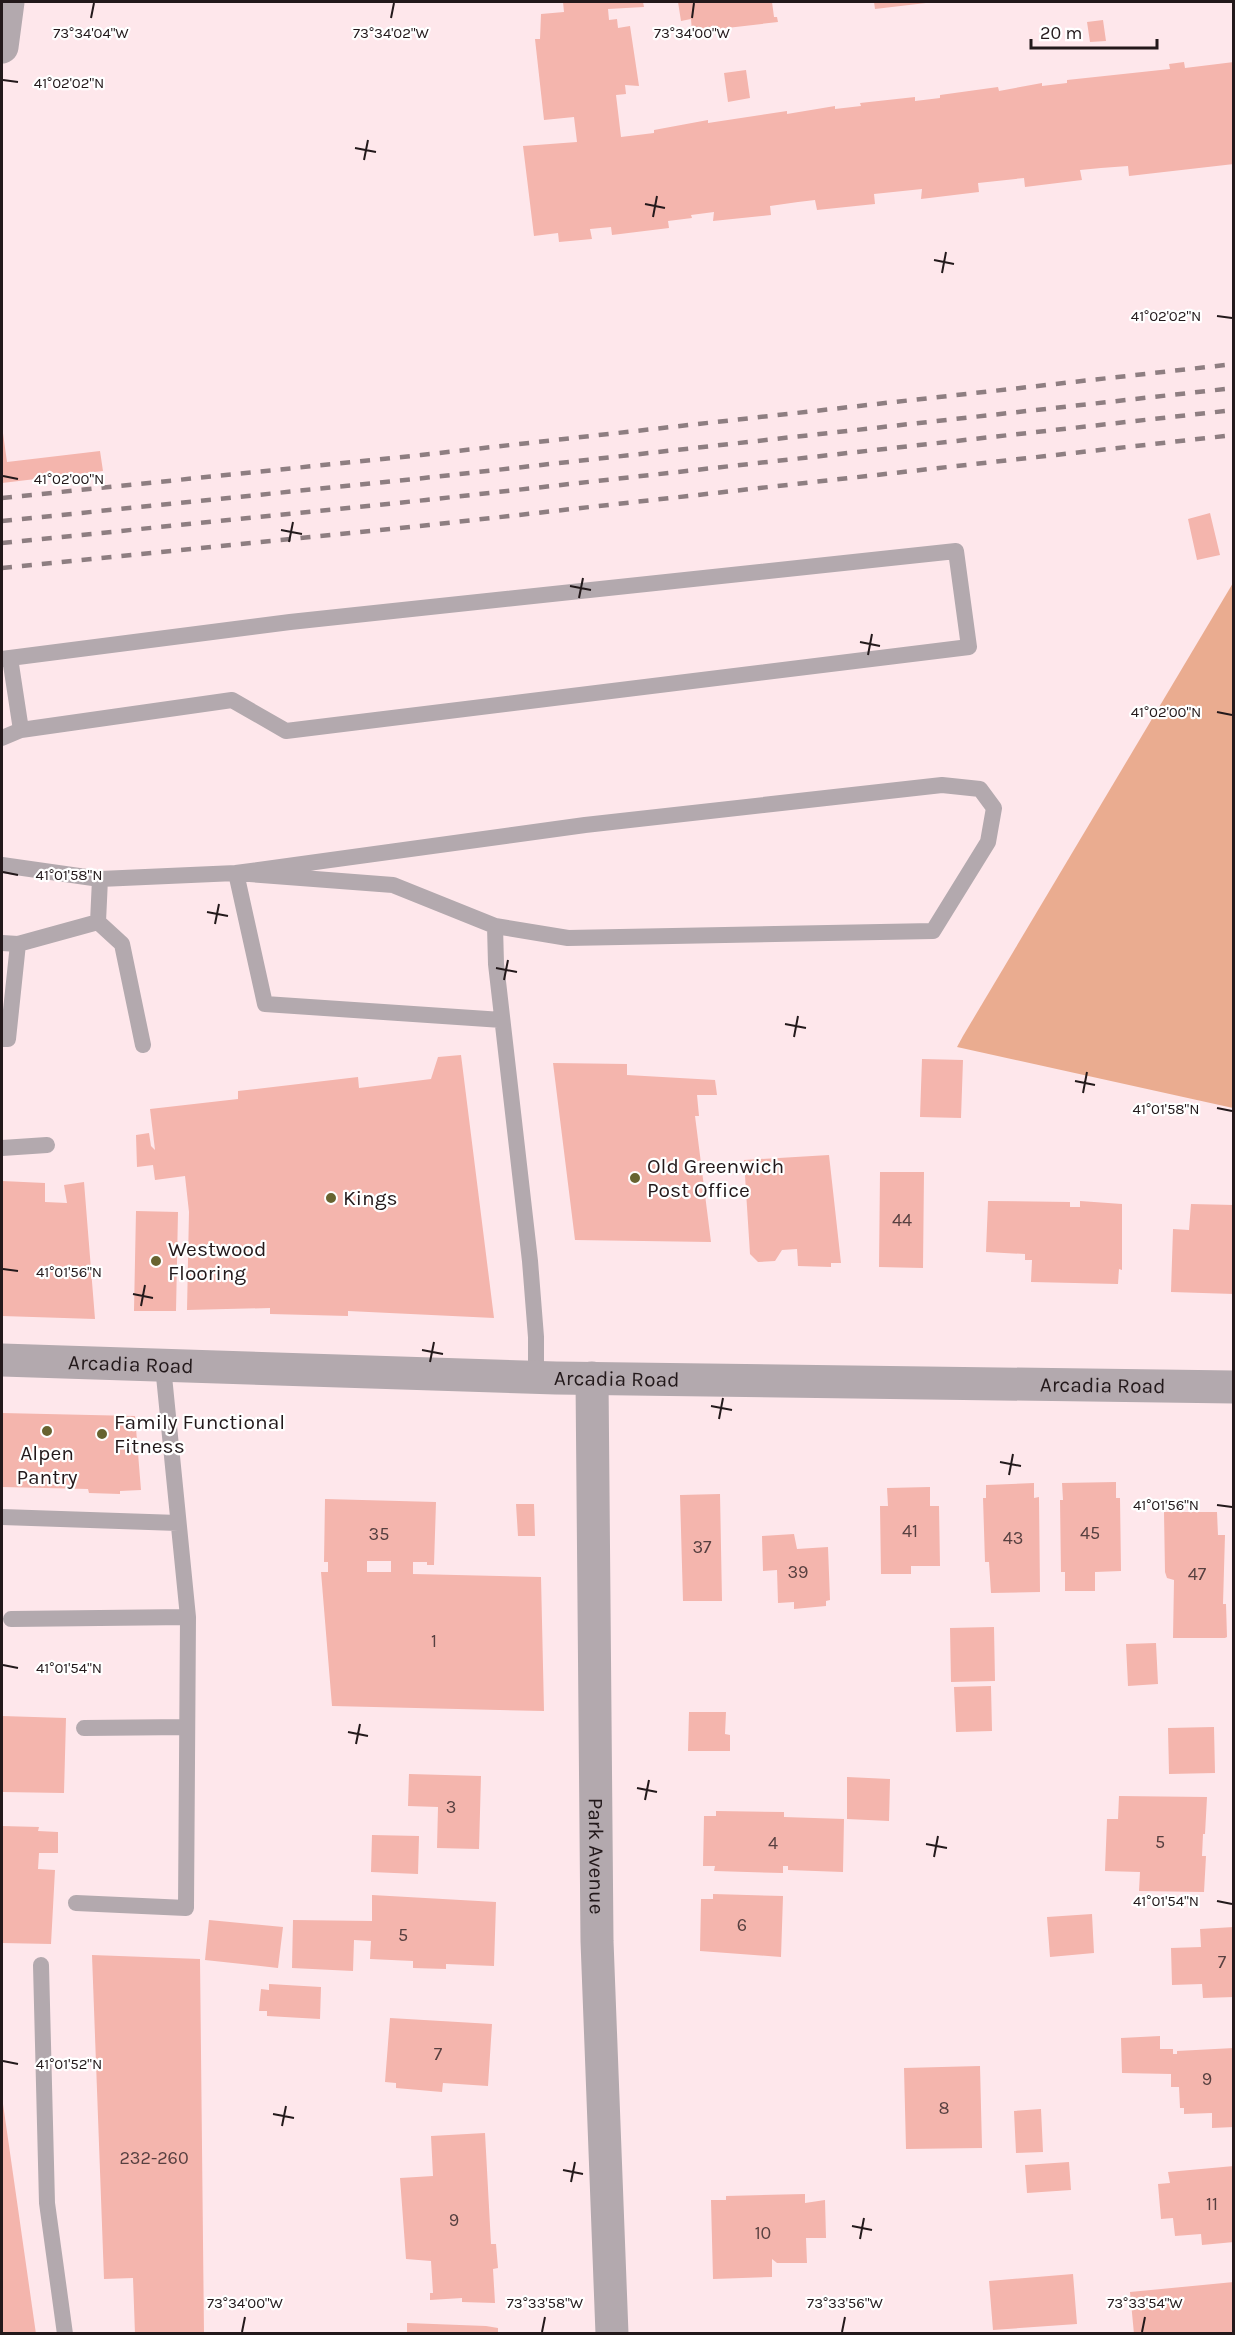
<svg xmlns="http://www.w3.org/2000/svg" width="1235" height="2335" viewBox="0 0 1235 2335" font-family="Karla,sans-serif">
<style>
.green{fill:#eaac90}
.building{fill:#f4b5ad;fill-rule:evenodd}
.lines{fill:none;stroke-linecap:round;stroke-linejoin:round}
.lane{stroke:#b3a9ae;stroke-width:16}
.street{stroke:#b3a9ae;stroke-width:33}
.rail{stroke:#8e7e81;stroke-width:4.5;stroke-dasharray:10 10;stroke-linecap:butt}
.ticks{fill:none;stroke:#23191b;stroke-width:2}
.poi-dot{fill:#686330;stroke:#fff;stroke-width:2}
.labels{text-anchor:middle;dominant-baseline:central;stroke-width:4.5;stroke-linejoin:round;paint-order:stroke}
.number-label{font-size:18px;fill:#574040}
.poi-label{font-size:21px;fill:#23191b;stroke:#fff;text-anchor:start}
.street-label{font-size:21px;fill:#23191b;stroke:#fff}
.ticks-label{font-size:15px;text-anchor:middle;fill:#23191b;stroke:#fff;stroke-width:4.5;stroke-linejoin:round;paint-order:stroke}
</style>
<rect width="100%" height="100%" fill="#fee7eb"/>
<path class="green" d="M1233,583V1108L957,1047L963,1036Z"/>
<path class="building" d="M563,2H643L644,7L608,9L609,20L617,19L618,28L630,26L639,86L625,85L626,94L616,95L621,137L654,133V130L708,120V123L787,111V114L835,106V109L861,106L860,103L915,97V101L940,98V95L998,87L999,91L1042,83V86L1067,83V80L1170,69L1169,64L1184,62L1185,68L1234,62V164L1129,176L1128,166L1101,168L1080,170L1082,180L1025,187L1024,178L978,183L979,192L921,199L922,189L874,194L875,204L817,210L815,200L798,202L770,206L771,215L713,221L714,212L691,215L692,218L668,221L669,228L612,235L611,227L590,229L592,239L559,242L558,233L534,236L523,146L577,142L574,117L544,120L535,39H540L541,14L564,12Z
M678,2H772L774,17H777L778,22L692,32L691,19L681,21Z
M874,2H926V3L875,9Z
M1103,20L1106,41L1090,42L1087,22Z
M746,70L750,98L728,102L724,73Z
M2,426L7,462L100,451L103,471L2,483Z
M1210,513L1220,555L1197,560L1188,519Z
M461,1055L494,1318L348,1311V1316L270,1314V1308L187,1310L189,1212L185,1176L155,1180L153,1165L137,1167L136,1135L149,1133L151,1146L155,1150L150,1109L238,1099V1091L358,1077L359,1088L431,1079L438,1057Z
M922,1059L963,1060L961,1118L920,1117Z
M553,1063L627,1064V1075L715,1080L717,1095H697L699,1116H695L711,1242L575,1240Z
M829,1155L841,1263H831V1267L798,1266L797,1249L782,1250L775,1261L758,1262L750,1254L744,1160Z
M880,1172H924L923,1268L879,1267Z
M2,1181L45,1183V1202L67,1203L64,1185L84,1182L95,1319L2,1316Z
M988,1201L1070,1202V1207H1080V1201L1122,1204V1270L1119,1269L1118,1284L1031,1282L1032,1260H1025V1254L986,1252Z
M1191,1204L1234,1205V1294L1171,1292L1173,1229L1189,1230Z
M136,1211L178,1212L176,1311H134Z
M2,1413L135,1416L141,1490L120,1491V1494L89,1493L88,1489L2,1487Z
M1116,1482V1498H1120L1121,1571L1095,1572V1591H1065V1572H1061L1060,1500H1063L1062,1483Z
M1034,1483V1498L1039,1497L1040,1592L991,1593L989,1562H985L983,1498H986V1485Z
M930,1487V1506H939L940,1566H911V1574H881L880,1506H888L887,1488Z
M720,1494L722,1601H683L680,1495Z
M325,1499L436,1502L434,1565H427V1562H413V1574L541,1577L544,1711L332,1706L321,1572H328V1562H324ZM367,1561H391V1572H367Z
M516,1504H534L535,1536H518Z
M1164,1512H1217L1218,1535H1225L1223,1604H1226L1227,1637L1225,1638H1173L1174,1580L1167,1578L1165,1572Z
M794,1534L797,1549L828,1547L830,1600L826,1601V1606L794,1609V1602L778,1603L777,1570L763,1571L762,1536Z
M994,1627L995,1681L951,1682L950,1628Z
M1156,1643L1158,1684L1128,1686L1126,1644Z
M991,1686L992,1731L956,1732L954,1687Z
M689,1712H726L725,1734L730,1735V1751H688Z
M2,1716L66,1718L64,1793L2,1792Z
M1214,1727L1215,1773L1169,1774L1168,1728Z
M409,1774L481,1776L479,1849L437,1848L438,1807L408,1806Z
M847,1777L890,1779L889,1821L847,1819Z
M1119,1796L1207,1797L1205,1834H1203L1202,1856H1206L1204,1892L1139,1891L1140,1872L1105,1871L1107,1819H1118Z
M716,1811L784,1812V1817L844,1819L843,1872L788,1870V1866H783V1873L714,1871L715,1866H703L704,1816H716Z
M2,1826L39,1827L38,1831L58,1832V1853H39L38,1869L55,1870L51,1944L2,1943Z
M372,1835L419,1836L418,1874L371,1872Z
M713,1894L783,1896L781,1957L700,1951L701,1899H713Z
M372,1895L496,1902L494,1966L446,1964V1969L413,1968V1961L370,1959L371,1941L354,1940L353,1971L292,1968L293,1920L372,1921Z
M1092,1914L1094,1953L1050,1957L1047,1917Z
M209,1920L283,1927L278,1968L205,1960Z
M1234,1927V1997L1203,1998L1202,1984L1172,1985L1171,1948L1201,1947L1200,1929Z
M92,1955L200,1959L204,2334H135L133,2278L104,2279Z
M269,1984L321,1987L320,2019L267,2016V2011H259L261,1989L269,1990Z
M390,2018L492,2024L488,2086L443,2083L442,2092L396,2088V2083L385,2082Z
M1160,2036V2049H1173V2054H1177V2051L1234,2048V2127L1212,2128V2113L1184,2114V2108H1180L1179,2087H1171V2074L1122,2073L1121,2038Z
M980,2066L982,2148L906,2149L904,2068Z
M2,2104H3L36,2334H2Z
M1041,2109L1043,2152L1016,2153L1014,2111Z
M485,2133L491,2244H496L498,2268L493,2269L495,2303L462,2302V2298L430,2300V2293H433L431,2261L406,2259L400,2178L433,2176L431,2136Z
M1069,2162L1071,2190L1027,2193L1025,2165Z
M1234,2166V2242L1202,2245L1201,2234L1175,2236L1173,2218L1161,2219L1158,2184L1170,2183L1168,2172Z
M805,2194V2203L825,2200L826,2238H806L807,2263H777L772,2259V2277L713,2279L711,2200H726V2196Z
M1073,2274L1077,2324L993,2330L989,2281Z
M1234,2282V2334H1134L1130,2292Z
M407,2323L486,2326L498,2328V2334H407Z"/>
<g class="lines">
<path class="lane" d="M10,658L21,730
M2,659L290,622L956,551L969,647L286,731L232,700L21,730L2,738
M2,865L100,879L236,873L393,885L495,926L568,938L933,931L988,842L994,808L980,789L942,785L585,825L236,873L265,1004L502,1020
M98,922L122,944L143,1045
M98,922L100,879
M495,926L496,964L530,1261L536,1337V1377
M2,943L18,944L98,922
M2,1039H8L18,944
M2,1148L47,1145
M2,1517L178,1523
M11,1619L188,1617
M84,1728L187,1727
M76,1903L186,1908L188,1617L163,1366
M41,1965L47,2203L65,2334"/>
<g class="street">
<path d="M2,47L8,2"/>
<path id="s1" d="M2,1360L556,1378L1234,1387"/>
<path id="s2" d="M592,1378L597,1941L612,2334"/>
</g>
<path class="rail" d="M2,498L421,455L1234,364
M2,521L424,478L1234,388
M2,543L426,500L1234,410
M2,568L429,525L1234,435"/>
</g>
<path class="ticks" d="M91,18L94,3M391,18L394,3M692,18L694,3M3,80L18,82M355,148L376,152M364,160L368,140M645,204L665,208M653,217L657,196M934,260L954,264M942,273L946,252M1217,316L1232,318M3,476L18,479M281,530L302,534M289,542L293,522M570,586L591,590M579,598L583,578M860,642L880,646M868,655L872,634M1217,712L1232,715M3,872L18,875M207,912L228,916M215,924L219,904M496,968L517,972M504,980L508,960M785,1024L806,1028M794,1037L798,1016M1075,1081L1095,1085M1083,1093L1087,1072M1217,1108L1232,1111M3,1269L18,1271M133,1294L153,1298M141,1306L145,1285M422,1350L443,1354M430,1362L434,1342M711,1406L732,1410M719,1419L723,1398M1000,1462L1021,1466M1009,1475L1013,1454M1217,1505L1232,1507M3,1665L18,1668M348,1732L368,1736M356,1744L360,1724M637,1788L657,1792M645,1800L649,1780M926,1844L947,1848M934,1857L938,1836M1217,1901L1232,1904M3,2061L18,2064M273,2114L294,2118M282,2126L286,2106M563,2170L583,2174M571,2182L575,2162M852,2226L872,2230M860,2239L864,2218M242,2332L245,2317M542,2332L545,2317M842,2332L845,2317M1142,2332L1145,2317"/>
<g class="poi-dot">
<circle cx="635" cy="1178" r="6"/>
<circle cx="331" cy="1198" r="6"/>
<circle cx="156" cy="1261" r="6"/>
<circle cx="47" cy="1431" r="6"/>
<circle cx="102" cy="1434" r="6"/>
</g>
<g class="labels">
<g class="number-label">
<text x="902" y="1220">44</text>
<text x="910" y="1531">41</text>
<text x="1090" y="1533">45</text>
<text x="379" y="1534">35</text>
<text x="1013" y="1538">43</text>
<text x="702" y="1547">37</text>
<text x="798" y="1572">39</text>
<text x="1197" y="1574">47</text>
<text x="434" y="1641">1</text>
<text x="451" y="1807">3</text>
<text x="1160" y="1842">5</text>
<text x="773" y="1843">4</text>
<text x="742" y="1925">6</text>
<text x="403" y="1935">5</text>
<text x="1222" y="1962">7</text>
<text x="438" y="2054">7</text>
<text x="1207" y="2079">9</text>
<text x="944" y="2108">8</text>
<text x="154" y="2158">232-260</text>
<text x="1212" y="2204">11</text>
<text x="454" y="2220">9</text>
<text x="763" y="2233">10</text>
</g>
<g class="poi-label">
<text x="647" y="1166">Old Greenwich<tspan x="647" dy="24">Post Office</tspan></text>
<text x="343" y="1198">Kings</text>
<text x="168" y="1249">Westwood<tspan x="168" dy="24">Flooring</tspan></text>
<text x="114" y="1422">Family Functional<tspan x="114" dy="24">Fitness</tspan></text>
<text x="47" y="1453" text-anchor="middle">Alpen<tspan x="47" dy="24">Pantry</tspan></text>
</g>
<g class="street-label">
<text stroke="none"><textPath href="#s1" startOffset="129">Arcadia Road</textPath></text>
<text stroke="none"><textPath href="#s1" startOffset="615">Arcadia Road</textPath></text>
<text stroke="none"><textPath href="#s1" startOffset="1101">Arcadia Road</textPath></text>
<text stroke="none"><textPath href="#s2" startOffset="478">Park Avenue</textPath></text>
</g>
</g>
<g class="ticks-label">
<text x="91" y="38">73°34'04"W</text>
<text x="391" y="38">73°34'02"W</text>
<text x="692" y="38">73°34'00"W</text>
<text x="69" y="88">41°02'02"N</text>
<text x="1166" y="321">41°02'02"N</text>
<text x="69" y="484">41°02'00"N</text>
<text x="1166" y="717">41°02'00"N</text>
<text x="69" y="880">41°01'58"N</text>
<text x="1166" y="1114">41°01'58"N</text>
<text x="69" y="1277">41°01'56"N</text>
<text x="1166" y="1510">41°01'56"N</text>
<text x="69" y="1673">41°01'54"N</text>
<text x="1166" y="1906">41°01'54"N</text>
<text x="69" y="2069">41°01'52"N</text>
<text x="245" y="2308">73°34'00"W</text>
<text x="545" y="2308">73°33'58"W</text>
<text x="845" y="2308">73°33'56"W</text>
<text x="1145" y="2308">73°33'54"W</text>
</g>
<rect width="1235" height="2335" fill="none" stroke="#23191b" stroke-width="6"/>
<path d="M1031 39v9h126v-9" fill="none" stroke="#23191b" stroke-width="3"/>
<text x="1040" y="39" font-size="18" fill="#23191b" stroke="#ffffff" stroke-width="4.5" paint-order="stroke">20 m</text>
</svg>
